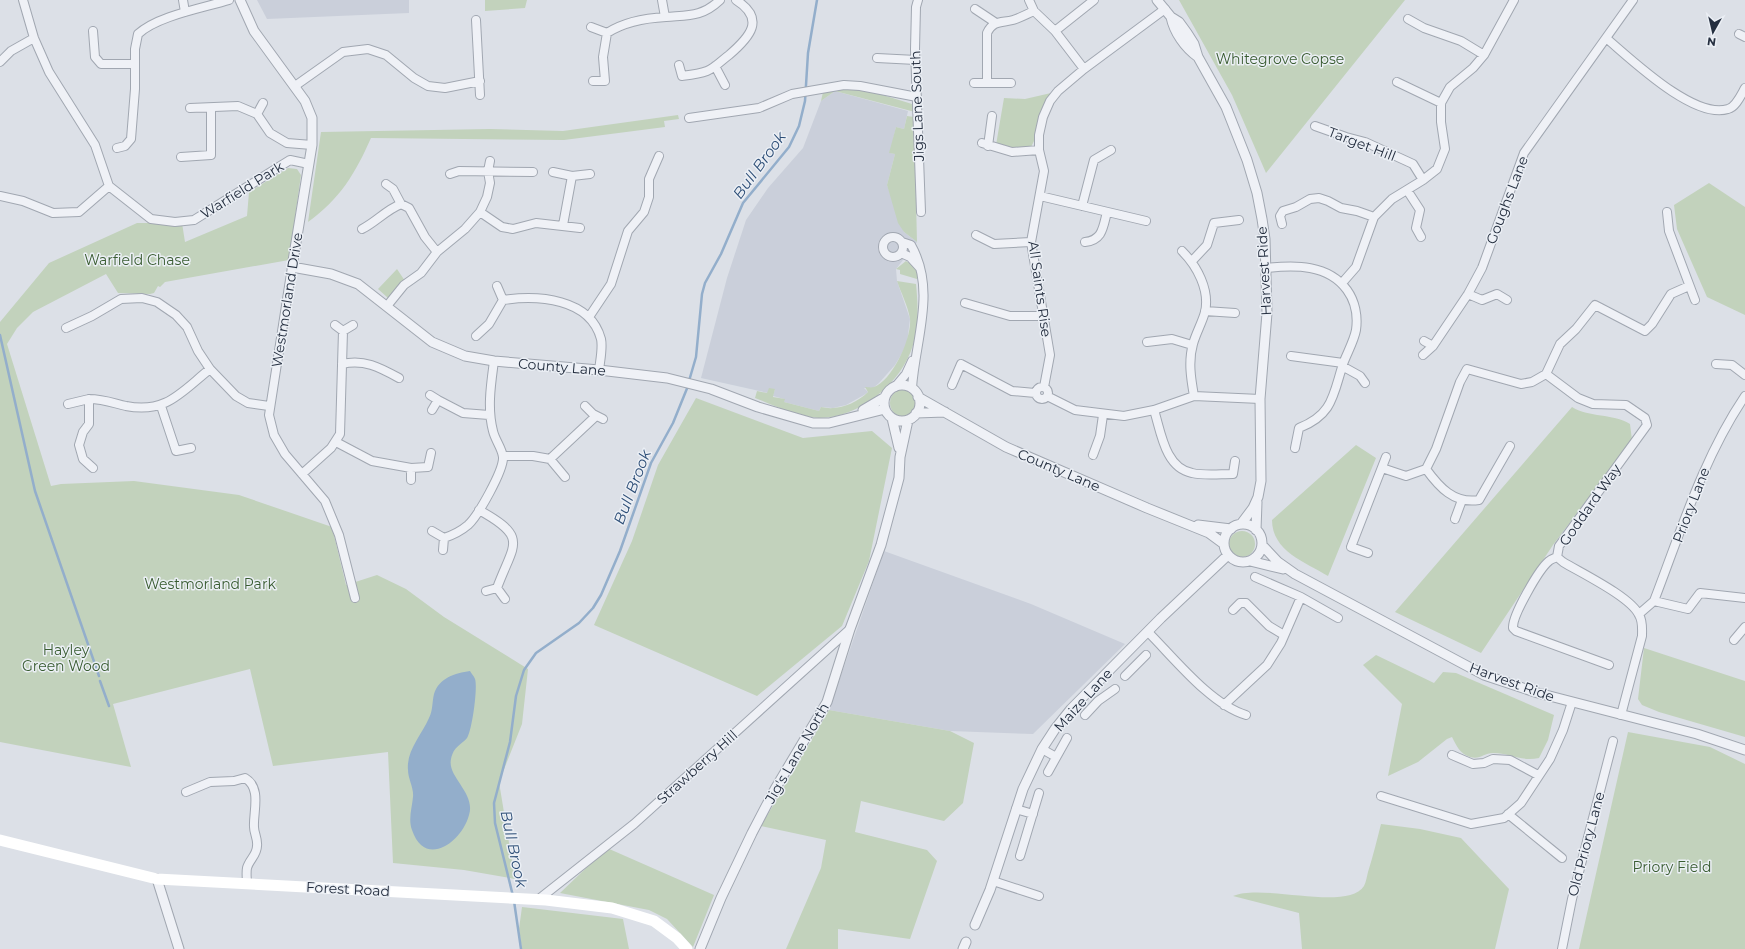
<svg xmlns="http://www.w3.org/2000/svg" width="1745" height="949" viewBox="0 0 1745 949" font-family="Montserrat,sans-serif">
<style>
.built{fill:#cacfda}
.green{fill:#c2d2bc}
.water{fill:#93aecb}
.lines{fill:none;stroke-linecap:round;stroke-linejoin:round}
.stream{stroke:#93aecb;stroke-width:2.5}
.minor-casing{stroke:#a1a7b1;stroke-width:10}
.tertiary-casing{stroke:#a1a7b1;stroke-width:11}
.minor{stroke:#eff1f6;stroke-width:8}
.tertiary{stroke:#eff1f6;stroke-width:9}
.secondary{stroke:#fff;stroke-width:11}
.labels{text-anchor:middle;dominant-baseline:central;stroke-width:3;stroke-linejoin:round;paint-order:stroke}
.park-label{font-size:14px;fill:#395c31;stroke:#ebeff5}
.street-label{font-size:14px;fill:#242e3f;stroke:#ebeff5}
.water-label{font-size:15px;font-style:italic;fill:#2c4d76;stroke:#ebeff5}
</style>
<rect width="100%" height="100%" fill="#dce0e7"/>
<path class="built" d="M257,0H409V13L267,19Z
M835,91L908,111L904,129L896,127L890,153L895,154L887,185L904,232L917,242L896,269L897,281L910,319L907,343L901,355L895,365L879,383L873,388H864L868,392L864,395L846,405L833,408L821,407L819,411L784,402V399L773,396L775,389L768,393L701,378L727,278L746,220L768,188L803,148L821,101Z
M884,551L1031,604L1125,644L1033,734L950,731L829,710Z"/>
<path class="green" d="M485,0H527L525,8L485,11Z
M1179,0H1405L1266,173L1232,95Z
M844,86L873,92L912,104L915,112L835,91L821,101L823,92Z
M1051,93L1039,116L1034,141L1031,147L1012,149L996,145L1004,98L1025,99Z
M678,115L679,119L664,121L665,127L564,140L371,138C355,174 340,199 308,222L321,132L490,129L563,131Z
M907,116L914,117L917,242L904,232L898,223L887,185L895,154L889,153L896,127L904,129Z
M288,168L297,169L301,175L289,260L165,282L160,287L158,286L154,293L150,294L118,293L106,274L33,312L17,328L7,344L51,486L61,484L134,481L239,495L332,527L346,585L377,575L406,589L444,617L528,669L522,724L499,782L515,879L464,870L393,863L388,752L273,766L250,669L113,704L131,767L0,742V322L49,263L137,223H182L185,242L247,216L249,192Z
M1709,183L1745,207V315L1707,297L1677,229L1674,205Z
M906,261L917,268V279L900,274V270L896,269Z
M397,269L405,281L388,298L378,289Z
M897,281L916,284C918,304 919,327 913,345C902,383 859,418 819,418C797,417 776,406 755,398L757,391L767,393L769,388L775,389L773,397L785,399L784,402L819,411L821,407C837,411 856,404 868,392L865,387C867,387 871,388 874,387C892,381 912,338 910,319C908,306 901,293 897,281Z
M890 403a14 14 0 1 1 28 0a14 14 0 1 1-28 0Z
M696,398L803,438L872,431L892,448L869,561L842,626L757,696L594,625L632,541L658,465Z
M1572,407C1590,418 1612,413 1630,424L1632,440L1553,545L1481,653L1395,612Z
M1356,445L1376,458L1328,576C1305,562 1272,551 1272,520Z
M1229 544a13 13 0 1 1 26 0a13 13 0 1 1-26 0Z
M1644,648L1745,681V737L1659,712L1642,705L1638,699Z
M1376,655L1434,683L1443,672L1456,673L1554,715L1548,740L1539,758C1521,762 1510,753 1493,753C1484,753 1480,760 1470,757C1460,754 1456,745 1452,737L1447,739L1418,762L1388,776L1402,704L1363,665Z
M829,710L950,731L974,743L963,803L944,821L861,801L855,832L927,850L937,861L910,939L838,929V949H786L821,868L826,840L761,826Z
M1628,732L1710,747L1745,764V949H1579Z
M1381,824L1420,829L1461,838L1509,889L1495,949H1302L1299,913L1233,896C1262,883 1347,912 1364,886C1366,882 1367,876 1368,872C1373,856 1377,840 1381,824Z
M607,848L714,895L693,947L667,919L649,910L560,893Z
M522,907L623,919L629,949H522L519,929Z"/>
<path class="water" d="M470,671C471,673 474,676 475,679C478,687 472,731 467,738C460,746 454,746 451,759C447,777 476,793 469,815C462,842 425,869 412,830C408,819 412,808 413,797C414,788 408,779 408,770C406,751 422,734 429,718C433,710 432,702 434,694C439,678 455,673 470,671Z"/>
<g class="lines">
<path class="stream" d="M0,335L35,491L99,676
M689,381L696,357L702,294L705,283L721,254L743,203L789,147L799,126L805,101L808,53L817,0
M100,681L109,706
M513,896L495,823L494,803L510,742L516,696L524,670L536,653L579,623L593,608L601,595L620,551L651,463L673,423L688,386
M514,901L521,949"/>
<g class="minor-casing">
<path id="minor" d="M23,0L34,38L49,72L95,145L109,186L151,219L175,222L194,220L290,160L309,164
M183,0L185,12
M662,0L665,17
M918,0L916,7L915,49L921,212
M1029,0L1034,11L1055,31L1084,69
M975,9L996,23
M1408,19L1424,28L1461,41L1484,55
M476,20L480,95
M591,27L607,33
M93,31L95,57L101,64H135
M1055,31L1094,0
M1739,34L1745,37
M1606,38C1631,59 1694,120 1728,109C1736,107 1741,95 1745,88
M877,58L916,60
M0,62L11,51L34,38
M679,65L682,76C690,75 699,74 707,71C715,68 722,60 729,55C750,37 766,19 736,0
M715,66L725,85
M593,81H605L603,57L607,33C624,22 646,18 666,17C689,15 702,17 720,0
M1397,82L1441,103
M974,83H1011
M987,83V33C993,20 1002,23 1013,20C1020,18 1027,14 1034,11
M295,86L343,52L368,49L386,55L414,78L428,86L445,88L480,81
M190,108L238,106L257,114L270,133L287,143L312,145
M257,114L263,103
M689,118L759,108L792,94L844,85L860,86L917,97
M1315,126L1346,137L1365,142L1413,164L1423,180
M982,143L1012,152L1039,150
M988,146L992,116
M117,148L125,146L131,139L135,89V49L138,34C157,16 203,8 229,0
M181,157L211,155V108
M553,172L572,176
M450,174L459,171L533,172
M386,184L393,189L401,204L409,208L425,237L437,252
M1407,190L1420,210L1416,228L1421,237
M0,196L23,201L53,213L79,212L109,186
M1040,196L1146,221
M1082,206L1094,160L1111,150
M480,212L502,227L513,229L536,223L580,228
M1667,212L1669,231L1695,300
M1282,224L1280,216L1283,211L1296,207L1310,199L1319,198L1328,201L1341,208L1357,211L1374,217
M563,225L572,176L590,174
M362,229C376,222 386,210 401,204
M976,235L994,244L1031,242
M883 247a10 10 0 1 1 20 0a10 10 0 1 1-20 0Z
M902,242L911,245C937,291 915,340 912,388
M1085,242C1103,240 1103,227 1107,212
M1182,251C1197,266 1210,290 1205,312C1202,323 1196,333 1193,344C1188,361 1191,379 1194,396
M901,253L910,257L920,268
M1192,261L1207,245L1214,223L1239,220
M292,267L269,415L274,435L285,454L325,501L339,535L355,598
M1266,268C1295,265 1328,264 1347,290C1355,301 1358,316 1356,330C1354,341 1347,353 1343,364C1333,395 1333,415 1299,428L1295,448
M1342,283L1356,267L1374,217L1392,199L1423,180L1437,169L1445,149L1441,122V103L1450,87L1473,68L1484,55L1514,0
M497,286L503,300
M1468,294L1482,300L1497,294L1507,300
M965,303L1010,316H1043
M387,306L404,285L421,273L437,252L465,229L480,212L487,197L490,183L488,171L490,161
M1205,311L1235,313
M589,317L611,284L628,231L644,212L649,197V179L659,156
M335,325L343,331L353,325
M66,328L92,316L121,299L142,298L157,302L176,315L187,327L198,351L210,369L236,396L248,403L269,406
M476,336L489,324L503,300C538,295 590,298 601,339C603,348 600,361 599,370
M1424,341L1433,346
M1147,342L1172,339L1192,345
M1423,355L1433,346L1468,294L1482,268L1524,153L1633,0
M1291,356L1343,363
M342,364C364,359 379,367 399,378
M1716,364L1732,365L1745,375
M1342,366L1360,376L1365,383
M1546,374L1578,398L1593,404L1626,405L1645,418L1647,425L1559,546L1557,557
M1546,374L1560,344L1576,329L1595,305L1645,331L1652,324L1671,294L1689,286
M952,385L961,364L1012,391L1035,393
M1036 393a6 6 0 1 1 12 0a6 6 0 1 1-12 0Z
M895,387L906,374L912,361
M1044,387L1050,355L1031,242L1044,171L1039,150V135L1043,117L1050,101L1058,91L1084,69L1165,9
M430,395L438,400
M1047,396L1075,410L1124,416L1154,410L1194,396L1260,399
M68,404L89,399
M161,406L176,451L191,448
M585,406L593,414L603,419
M432,410L438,400L463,413L489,415
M1154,410C1161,432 1165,468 1192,473C1205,476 1220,474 1233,474L1235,461
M336,442L372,461L411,468V480
M1093,455L1100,436L1103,415
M503,456H533L550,459L596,416
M550,459L565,477
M93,468L83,459L79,445L83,432L89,424V399C103,399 113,403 126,406C166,414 181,392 210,369
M411,468L428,467L431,453
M1382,468L1406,476L1426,469L1436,449L1460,382L1467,369L1521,384L1532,382L1546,374
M1426,469C1439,487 1454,504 1479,500L1510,446
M302,474L331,448L340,434L343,331
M479,510C530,538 513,544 497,588
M1455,519L1462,500
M432,531L444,538C453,535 461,531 468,525C478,516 504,470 503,457C502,448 495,440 493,431C487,408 491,384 494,361
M443,550L444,538
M1368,553L1351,547L1386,457
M1557,557L1563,562C1581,573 1631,597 1639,615C1643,621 1642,629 1642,636L1621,715
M1557,557C1555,558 1551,559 1549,561C1539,569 1512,616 1513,628L1516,631L1609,665
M1255,577L1301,597L1338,618
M486,591L497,588L505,599
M1654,601L1688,609L1700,593L1745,598
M1233,610L1240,603H1246L1269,626L1284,635
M1639,614L1654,601C1681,531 1703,458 1745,396
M1148,632C1174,658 1211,705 1246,715
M1734,640L1745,627
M1125,676L1146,655
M1224,705L1267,665L1281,643L1301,597
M1085,715L1098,701L1115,689
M1042,749L1056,757
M1452,755L1473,764L1484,763L1493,759L1510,760L1538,775
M1048,772L1067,738
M186,792L210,782L234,781L245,778C262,788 253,812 254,827C254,833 258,839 257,846C257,855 249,860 247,868C246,873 247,879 247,884
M1381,796L1471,824L1504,818L1521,803L1550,759L1563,730L1572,702
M1016,809L1033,814
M1508,814L1562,858
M1020,856L1039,793
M993,881L1039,896
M539,899L634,824L850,629
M1562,949L1572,899L1613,741"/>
</g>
<g class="tertiary-casing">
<path id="tertiary" d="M240,0L254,31L305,101L312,118V145L292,267L331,274L358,284L432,342L465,356L494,361L599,370L667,378L711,389L758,407L813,423H829L885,409
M1157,0L1171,17L1179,22L1187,33L1194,44L1198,57L1226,107L1247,160L1257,193L1262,219L1265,239L1267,313L1260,399L1261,481L1258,497L1253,508L1241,524
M1171,17C1174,32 1185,48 1198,57
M884 403a18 18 0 1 1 36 0a18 18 0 1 1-36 0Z
M918,397L1006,447L1147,508L1209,533L1224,544
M863,410L885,397
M916,413L945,412
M892,418L899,448
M1224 543a19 19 0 1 1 38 0a19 19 0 1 1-38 0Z
M1198,525L1231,529
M1256,530L1257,502
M1262,545L1278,562L1295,574L1484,675L1538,693L1697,734L1745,750
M1250,561L1283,569
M157,879L179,949
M975,925L990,890L1023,789L1042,749L1055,729L1071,709L1161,618L1228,555
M700,949L721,898L752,833L775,789L827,702L850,629L881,545L899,478L900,457L908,420
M963,949L966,942"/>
</g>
<use href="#minor" class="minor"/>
<use href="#tertiary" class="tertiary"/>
<path class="secondary" d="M0,840L157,879L546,900L612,908L654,921L677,938L687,949"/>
</g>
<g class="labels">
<g class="park-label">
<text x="1280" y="59">Whitegrove Copse</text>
<text x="137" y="260">Warfield Chase</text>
<text x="210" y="584">Westmorland Park</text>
<text x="66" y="650">Hayley<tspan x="66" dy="16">Green Wood</tspan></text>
<text x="1672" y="867">Priory Field</text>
</g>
<g class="street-label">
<text transform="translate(917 106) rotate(-92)">Jigs Lane South</text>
<text transform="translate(1362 144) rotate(21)">Target Hill</text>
<text transform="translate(242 190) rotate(-32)">Warfield Park</text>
<text transform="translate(1507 200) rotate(-69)">Goughs Lane</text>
<text transform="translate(1264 271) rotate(-93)">Harvest Ride</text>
<text transform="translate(1040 289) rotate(82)">All Saints Rise</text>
<text transform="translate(287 300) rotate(-81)">Westmorland Drive</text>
<text transform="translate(562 367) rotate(5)">County Lane</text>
<text transform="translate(1059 470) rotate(23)">County Lane</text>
<text transform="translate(1590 505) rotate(-55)">Goddard Way</text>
<text transform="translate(1691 505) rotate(-69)">Priory Lane</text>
<text transform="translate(1512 682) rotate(20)">Harvest Ride</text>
<text transform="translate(1083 700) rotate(-48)">Maize Lane</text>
<text transform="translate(797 753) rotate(-60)">Jig's Lane North</text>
<text transform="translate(697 767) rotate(-42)">Strawberry Hill</text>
<text transform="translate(1586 844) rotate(-75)">Old Priory Lane</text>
<text transform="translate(348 889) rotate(3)">Forest Road</text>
</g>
<g class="water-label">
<text transform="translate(759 165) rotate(-54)">Bull Brook</text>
<text transform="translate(632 487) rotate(-69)">Bull Brook</text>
<text transform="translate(514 849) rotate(78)">Bull Brook</text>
</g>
</g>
<g transform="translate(1713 32) rotate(188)" stroke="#ebeff5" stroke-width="3" paint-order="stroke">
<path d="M0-3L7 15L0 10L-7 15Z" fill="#242e3f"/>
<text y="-6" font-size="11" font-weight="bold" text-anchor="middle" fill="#242e3f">N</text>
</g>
</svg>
